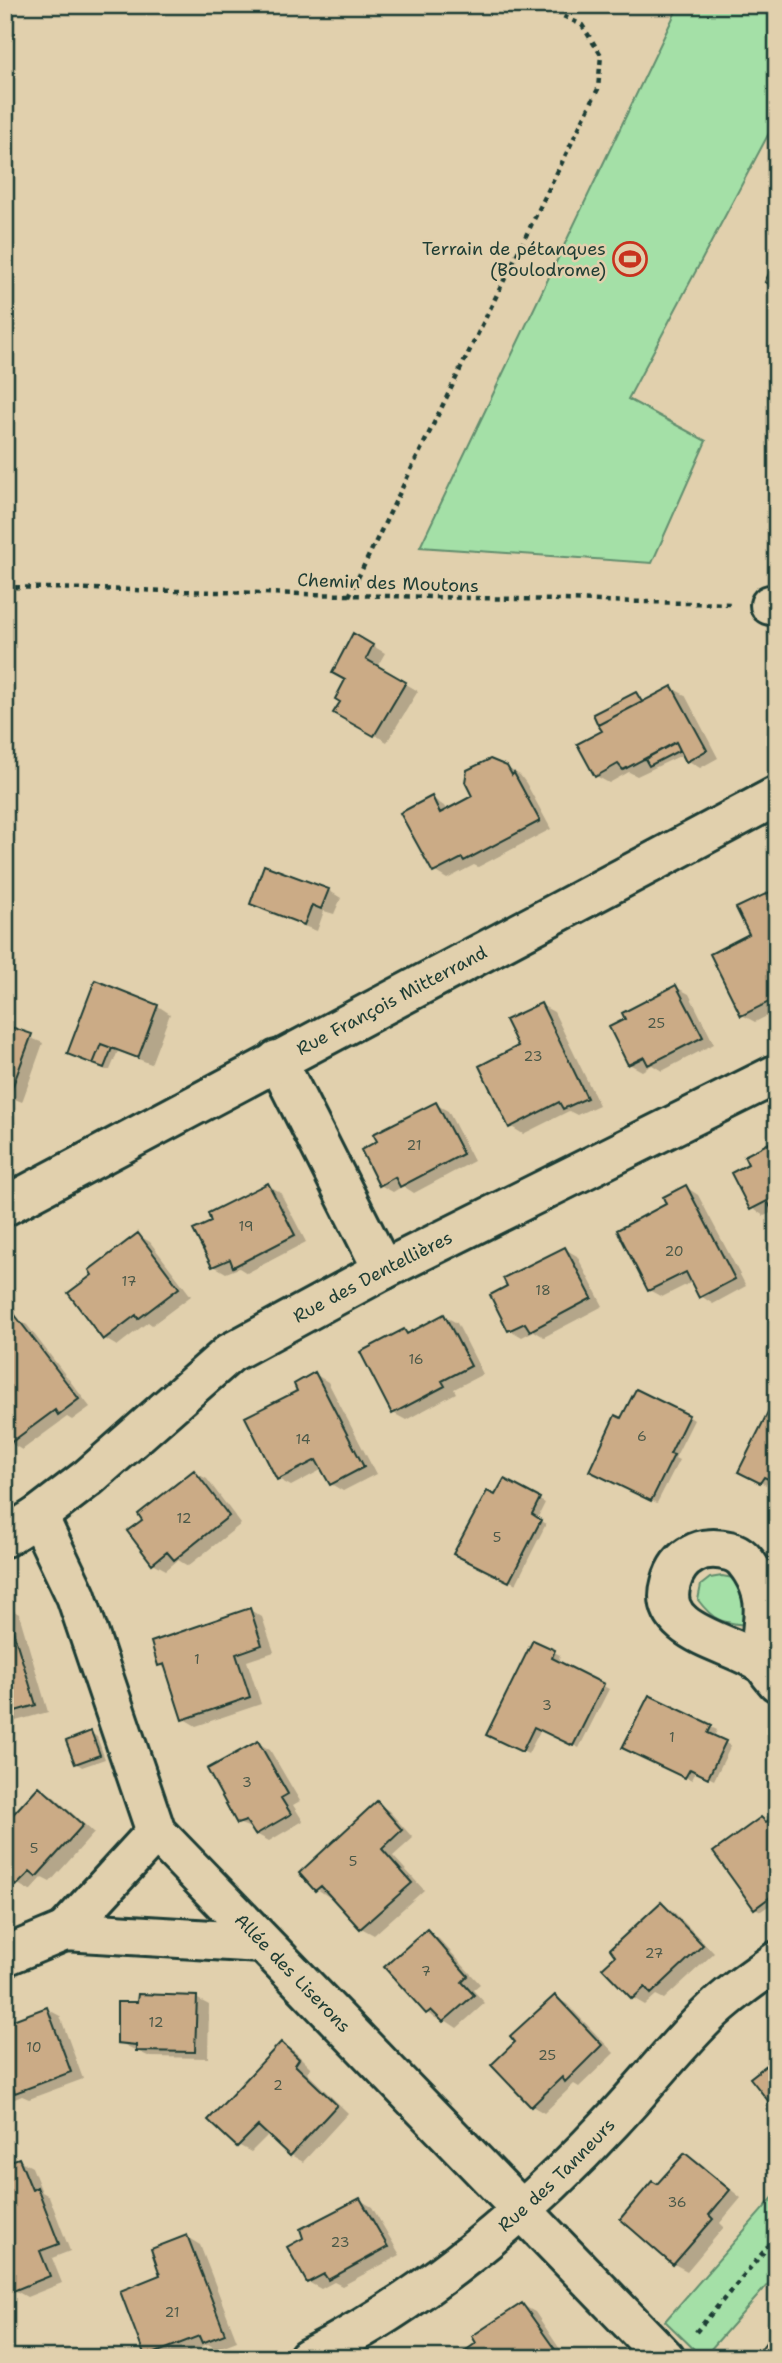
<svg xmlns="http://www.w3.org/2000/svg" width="782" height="2363" viewBox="0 0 782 2363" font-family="'Shantell Sans',sans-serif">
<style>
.green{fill:#a4e0a7;stroke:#628e6e;stroke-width:2}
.shadow{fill:#0003}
.building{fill:#cbab86;stroke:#1f3d34;stroke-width:2}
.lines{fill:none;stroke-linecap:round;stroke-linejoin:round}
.minor-casing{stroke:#1f3d34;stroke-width:44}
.path{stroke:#1f3d34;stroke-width:4.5;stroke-dasharray:5 5;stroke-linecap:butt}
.minor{stroke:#e1d0ad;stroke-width:38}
.labels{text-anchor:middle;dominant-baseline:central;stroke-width:5;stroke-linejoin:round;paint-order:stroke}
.number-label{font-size:14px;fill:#4a5848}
.poi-label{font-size:18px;fill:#1f3d34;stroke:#e1d0ad;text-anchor:end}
.street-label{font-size:18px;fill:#1f3d34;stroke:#e1d0ad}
</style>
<rect width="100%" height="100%" fill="#e1d0ad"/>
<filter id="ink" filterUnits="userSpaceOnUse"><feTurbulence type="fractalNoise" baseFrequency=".0143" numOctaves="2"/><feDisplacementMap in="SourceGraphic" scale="14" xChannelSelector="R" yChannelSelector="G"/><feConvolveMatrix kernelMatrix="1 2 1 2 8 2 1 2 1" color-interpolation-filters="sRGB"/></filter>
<g filter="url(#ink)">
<path class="green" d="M679,5H777V118L628,399L706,441L652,563L420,547Z
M722,1576L739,1579L754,1626C724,1622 717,1625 698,1600L701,1585L710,1578Z
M777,2193V2274L703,2358L665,2321Z"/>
<path class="shadow" d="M597,5H616L612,13Z
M354,635L385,653L377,667L418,691L387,742L336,712L343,701Z
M672,688L685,695L718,758L700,768L687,760L684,754L637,776L629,772L609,783L596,776L604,731L636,694L645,703Z
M507,768L520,775L526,783L551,829L478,867L474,865L447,879L434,871L432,798L444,806L447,811L475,797Z
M328,890L341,898L334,914L324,911L317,931L264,911L252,904Z
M772,893L777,896V1011L755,1022L742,1015L751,935Z
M96,983L158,1006L170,1014L151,1064L118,1051L110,1070H106L69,1053Z
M676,987L689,994L714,1044L662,1071L652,1065L642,1071L629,1064Z
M541,1005L554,1012L599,1105L577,1115L569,1111L523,1134L510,1126Z
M5,1027L43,1043L22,1102L5,1095Z
M435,1104L448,1111L474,1161L414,1193L403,1186L393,1192L380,1185Z
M777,1141V1210L764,1216L752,1208L750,1165Z
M268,1185L280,1192L306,1242L247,1273L239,1268L226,1273L214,1266L213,1222Z
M686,1187L698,1195L746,1286L713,1304L701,1296L692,1282L662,1297L649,1290L669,1205Z
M138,1235L150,1242L191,1296L152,1325L148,1322L117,1346L105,1339L94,1275Z
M565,1249L577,1256L603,1306L544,1337L534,1331L522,1337L510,1330L509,1287Z
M444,1316L457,1323L483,1374L454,1389L456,1393L406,1420L393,1413L404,1331L410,1334Z
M15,1318L27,1325L90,1407L72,1420L67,1417L22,1450L10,1443Z
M315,1374L328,1382L376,1474L343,1491L331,1484L323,1469L291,1486L278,1479L299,1392Z
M777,1397L770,1479L766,1485L740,1472Z
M688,1416L694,1420L675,1458L679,1460L657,1503L597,1473L621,1421Z
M194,1472L207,1479L241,1524L188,1566L178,1560L166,1570L153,1563Z
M504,1481L545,1503L537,1519L546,1524L516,1584L462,1556Z
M6,1606L19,1614L48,1712L12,1722L5,1718Z
M250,1610L262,1617L274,1652L247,1661L261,1704L196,1726L184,1719L168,1670L159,1665Z
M534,1642L560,1655L558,1662L609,1689L579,1748L541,1729L528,1754L494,1737Z
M711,1727L717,1730L714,1737L731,1746L714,1780L696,1771L692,1780L630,1751Z
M91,1733L97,1737L105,1759L82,1767L76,1763Z
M258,1743L270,1750L300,1801L293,1805L303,1821L269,1841L256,1834L253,1829L238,1823Z
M39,1788L52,1795L94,1833L50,1882L42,1878L30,1891L18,1884Z
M377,1803L389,1811L413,1838L393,1856L424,1890L374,1935L361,1928L331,1895L329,1897L317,1889Z
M777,1816V1900L761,1911L755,1908L761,1819L768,1823Z
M661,1904L673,1911L714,1953L664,1999L656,1995L645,2005L633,1998Z
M427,1931L439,1939L480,1984L473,1990L485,2003L457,2028L442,2018L439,2020L427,2013Z
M555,1997L567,2004L614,2053L579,2087L574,2084L544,2113L532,2106L518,2042Z
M196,1998L209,2005L208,2058L150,2057L118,2042L139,2003Z
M47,2009L60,2016L83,2079L29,2099L22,2096L5,2103V2025Z
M281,2044L294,2051L311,2068L307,2073L348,2113L303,2162L291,2155L269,2134L251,2152L238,2145Z
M686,2155L698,2162L741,2198L720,2223L724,2227L687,2271L674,2264L658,2186Z
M19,2160L32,2167L42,2192L49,2196L70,2251L52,2258L62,2283L27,2297L14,2290L5,2274V2165Z
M360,2200L372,2207L400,2255L342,2286L334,2282L321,2289L308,2282Z
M187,2237L200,2245L237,2341L216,2349L208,2344L172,2358H150L146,2355L163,2276Z
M522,2305L535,2312L566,2358H466Z"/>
<path class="building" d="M777,257V288L765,282Z
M353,633L373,645L366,659L406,682L374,736L333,713L340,702L335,699L345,680L332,673Z
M672,686L707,750L686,762L676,742L623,770L618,764L595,777L577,744L602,731L598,725Z
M636,692L642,702L598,725L593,714Z
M676,742L680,750L649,766L645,759Z
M490,759L507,766L512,775L514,773L540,821L464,861L462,858L433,873L400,813L432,796L440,813L472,796L465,782L467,770Z
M264,865L329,889L321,909L312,905L304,925L250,904Z
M772,891L777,901V998L741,1016L710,954L749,934L736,908Z
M95,980L158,1005L138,1058L101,1044L93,1064L67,1054Z
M676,985L703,1037L648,1065L644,1057L628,1065L609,1027L625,1019L622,1013Z
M541,1003L587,1098L563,1109L559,1102L509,1128L479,1066L518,1046L505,1020Z
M5,1025L32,1034L9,1096L5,1094Z
M101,1044L112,1048L104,1068L93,1064Z
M436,1102L463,1154L400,1187L395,1177L379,1186L361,1150L377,1141L373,1134Z
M777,1139V1205L771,1208L767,1201L750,1210L731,1173L748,1164L744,1156Z
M268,1183L295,1235L233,1267L230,1259L212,1267L193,1230L211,1222L208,1213Z
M686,1185L735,1279L699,1298L686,1272L648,1291L617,1230L666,1204L663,1197Z
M138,1233L179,1288L138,1319L136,1315L103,1340L68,1293L92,1275L89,1270Z
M565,1247L592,1298L530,1331L525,1323L508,1331L490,1295L507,1286L503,1278Z
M444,1314L471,1366L442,1381L445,1386L392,1414L360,1352L404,1329L407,1334Z
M15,1315L79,1399L58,1415L55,1410L9,1444L5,1440V1323Z
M315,1372L364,1467L330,1485L316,1460L277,1480L245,1417L297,1391L294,1384Z
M636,1389L689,1415L670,1454L674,1455L651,1501L589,1471L615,1415L621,1418Z
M777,1394V1483L764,1477L760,1483L738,1472Z
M194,1470L229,1516L174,1560L167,1552L152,1564L127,1531L142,1520L138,1514Z
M504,1479L540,1498L532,1514L541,1520L509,1582L453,1554L487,1491L495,1495Z
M5,1605L36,1705L5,1714Z
M250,1608L262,1645L236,1654L250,1697L182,1720L164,1664L158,1666L151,1642Z
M533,1640L555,1650L552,1658L604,1684L573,1746L534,1727L522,1752L486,1735Z
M649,1695L712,1725L708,1733L726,1741L708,1778L690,1769L685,1778L622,1748Z
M91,1731L100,1755L75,1764L66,1741Z
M258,1741L288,1794L281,1798L291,1814L255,1835L246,1821L237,1824L207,1769Z
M39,1786L83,1825L36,1877L30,1872L16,1886L5,1876V1823Z
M377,1801L402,1830L382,1849L412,1883L360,1929L321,1886L315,1891L299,1873Z
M777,1814V1892L754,1909L713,1852L761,1817L766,1822Z
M661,1902L703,1945L651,1994L645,1987L632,1999L602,1968L615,1956L610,1949Z
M427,1929L468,1976L462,1982L474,1995L443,2022L431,2010L426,2014L384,1967Z
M138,1994L197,1996L195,2052L136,2051V2045L117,2043V2002H137Z
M555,1995L602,2045L565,2082L562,2077L531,2107L491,2065L515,2042L510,2036Z
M47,2007L71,2072L15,2093L13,2088L5,2091V2023Z
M281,2042L299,2059L295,2065L337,2105L290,2156L258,2126L237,2147L208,2120Z
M777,2057V2112L750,2078Z
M685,2153L730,2190L709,2215L713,2219L673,2265L620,2219L652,2181L657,2184Z
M19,2158L32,2190L37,2187L59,2244L40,2251L50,2276L13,2291L5,2272V2163Z
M360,2198L388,2247L328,2280L324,2274L307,2283L287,2247L303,2238L300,2229Z
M187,2235L225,2334L202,2343L199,2336L145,2357L120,2291L160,2275L151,2249Z
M522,2303L556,2351L546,2358H464L461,2354L476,2343L472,2336Z
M777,2328V2358H762L757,2354Z"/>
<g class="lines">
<g class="minor-casing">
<g id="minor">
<path d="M770,605H777"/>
<path d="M277,1060L383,1270"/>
<path id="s1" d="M5,1206L777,796"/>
<path id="s2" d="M38,1516L76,1596L156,1832L665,2358"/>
<path id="s3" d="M5,1537L38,1516L89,1477L230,1353L383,1270L777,1074"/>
<path d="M765,1666C735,1641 656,1636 671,1583C674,1571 681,1560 693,1554C703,1548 717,1548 729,1551C741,1554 746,1562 752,1571C776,1610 754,1629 765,1665C767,1671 773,1677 777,1682"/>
<path d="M65,1931L156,1832"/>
<path d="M5,1956L65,1931L261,1943"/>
<path id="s4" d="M308,2358C424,2300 525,2215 613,2120C645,2086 673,2050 706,2017C727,1996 753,1978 777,1961"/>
</g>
</g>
<path class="path" d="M5,587L731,604
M349,596L598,89L601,55L582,25L540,5
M696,2332L777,2236"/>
<use href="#minor" class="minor"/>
</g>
</g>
<defs>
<g id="stadium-ring" transform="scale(1.75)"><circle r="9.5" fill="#e1d0ad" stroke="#c8321e" stroke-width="1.5"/><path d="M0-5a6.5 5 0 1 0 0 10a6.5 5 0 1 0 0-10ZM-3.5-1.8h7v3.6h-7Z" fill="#c8321e"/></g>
</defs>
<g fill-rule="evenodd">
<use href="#stadium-ring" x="630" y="259"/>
</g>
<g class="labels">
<g class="number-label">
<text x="656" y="1023">25</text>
<text x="533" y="1056">23</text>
<text x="414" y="1145">21</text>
<text x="246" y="1226">19</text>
<text x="674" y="1251">20</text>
<text x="129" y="1281">17</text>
<text x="543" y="1290">18</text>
<text x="416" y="1359">16</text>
<text x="642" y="1436">6</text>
<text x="303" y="1439">14</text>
<text x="184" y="1518">12</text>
<text x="497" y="1537">5</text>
<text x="197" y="1659">1</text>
<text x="547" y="1705">3</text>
<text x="672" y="1737">1</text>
<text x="247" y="1782">3</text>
<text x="34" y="1848">5</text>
<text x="353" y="1861">5</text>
<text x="654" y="1953">27</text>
<text x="426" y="1971">7</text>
<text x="156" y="2022">12</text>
<text x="34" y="2047">10</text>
<text x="547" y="2055">25</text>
<text x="278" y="2085">2</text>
<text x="677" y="2202">36</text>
<text x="340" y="2242">23</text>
<text x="172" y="2312">21</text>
</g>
<g class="poi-label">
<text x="606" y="249">Terrain de pétanques<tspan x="606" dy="21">(Boulodrome)</tspan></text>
</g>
<g class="street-label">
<text transform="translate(388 583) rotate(2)">Chemin des Moutons</text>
<text stroke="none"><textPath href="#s1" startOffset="438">Rue François Mitterrand</textPath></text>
<text stroke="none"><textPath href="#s3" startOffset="453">Rue des Dentellières</textPath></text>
<text stroke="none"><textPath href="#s2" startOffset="534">Allée des Liserons</textPath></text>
<text stroke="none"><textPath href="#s4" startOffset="310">Rue des Tanneurs</textPath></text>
</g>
</g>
<rect width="782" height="2363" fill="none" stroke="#e1d0ad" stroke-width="28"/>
<rect x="14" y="14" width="754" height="2335" fill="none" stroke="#1f3d34" stroke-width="2.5" filter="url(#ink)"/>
</svg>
